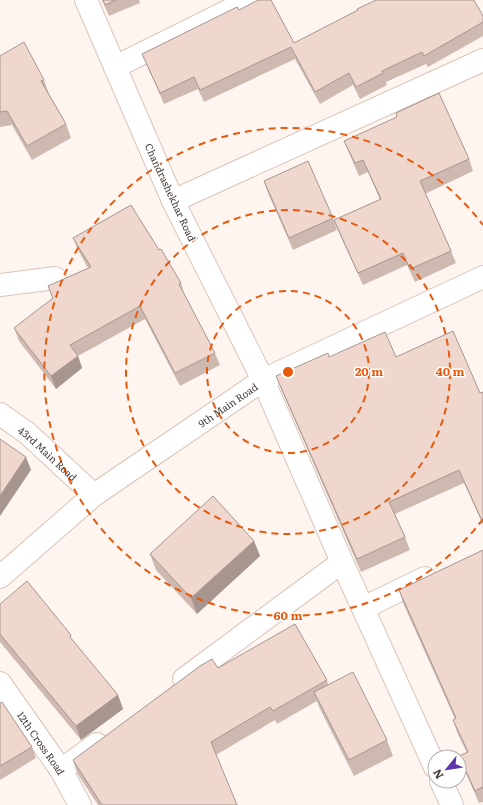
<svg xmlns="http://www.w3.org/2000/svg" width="483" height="805" viewBox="0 0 483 805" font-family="Literata,serif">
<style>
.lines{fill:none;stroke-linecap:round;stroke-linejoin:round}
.minor-casing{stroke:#dac4b8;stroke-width:24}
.tertiary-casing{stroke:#dac4b8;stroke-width:24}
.minor{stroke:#fff;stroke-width:22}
.tertiary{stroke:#fff;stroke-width:22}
.wall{fill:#ceb9b0}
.shaded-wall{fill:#a79690}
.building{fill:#efd7cd;stroke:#a79690}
.ring{fill:none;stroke:#e8590c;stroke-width:2;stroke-dasharray:7 5}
.labels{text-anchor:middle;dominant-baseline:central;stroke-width:3;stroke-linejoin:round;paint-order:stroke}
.street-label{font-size:10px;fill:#433a35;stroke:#fff}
.centre{fill:#e8590c;stroke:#fff;stroke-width:2}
.ring-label{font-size:12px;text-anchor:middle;font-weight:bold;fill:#e8590c;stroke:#fff;stroke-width:3;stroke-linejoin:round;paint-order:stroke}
</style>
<rect width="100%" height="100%" fill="#fef5f0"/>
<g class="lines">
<g class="minor-casing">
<g id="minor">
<path d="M115,67L250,0"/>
<path d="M173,201L483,60"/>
<path d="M0,285L55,278"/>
<path id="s1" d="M0,414L27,433L94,495"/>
<path d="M363,608L425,578"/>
<path d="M184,679L342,562"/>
<path id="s2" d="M0,683L61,770L80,805"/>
<path d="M435,767L342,562L263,380L483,277"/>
<path d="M61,770L97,744"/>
<path d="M441,781L452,805"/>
</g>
</g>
<g class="tertiary-casing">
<g id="tertiary">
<path id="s3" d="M0,577L94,495L263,380L173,201L86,0"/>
</g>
</g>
<use href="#minor" class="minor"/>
<use href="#tertiary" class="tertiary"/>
</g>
<path class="wall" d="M102,0H139L140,3L109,16Z
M239,10L294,43L483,16V36L428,67L426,64L386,82L387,85L360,99L353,85L320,104L295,59L204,102L198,89L164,104L147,65L142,54Z
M0,56L44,80L49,94L66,124L71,138L32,160L12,125L0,127Z
M344,141L469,159L473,171L425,194L451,251L456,263L415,282L407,265L363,285L339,233L334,220L380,200L368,172L359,176L349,153Z
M264,181L333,218L337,230L293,250L268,193Z
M73,238L159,250L181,283L184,294L215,353L220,365L180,386L145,319L78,356L82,368L56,389L19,341L14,328L53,299L48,286L88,268L78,250Z
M329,357H396L480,393L483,392V525L464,483L395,514L405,537L410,550L361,572L281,389L276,376Z
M254,541L260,556L197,614L156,570L150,554Z
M483,550V802L479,803L464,769L459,756L467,753L457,732L453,720L455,719L403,603L399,590Z
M0,604L73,641L118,695L123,709L81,740L0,642Z
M218,668L327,680L328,684L387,740L393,756L354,776L319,707L317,701L277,724L275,720L216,755L237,805H98L77,773L73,760Z
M0,703L32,747L36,758L0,780Z"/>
<path class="shaded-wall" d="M78,356L82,368L56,389L51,376Z
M26,457L31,470L0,516V496Z
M254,541L260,556L197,614L191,598Z
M118,695L123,709L81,740L76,726Z"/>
<path class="building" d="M103,0H116L105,5Z
M258,0H271L294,43L358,10L357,9L376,0H474L483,16V22L424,56L422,52L382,71L383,73L356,87L349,73L315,92L291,47L200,90L194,77L160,93L142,54L237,7L239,10Z
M24,42L44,80L41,81L66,124L27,146L7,111L0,112V56Z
M439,93L469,159L420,181L451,251L410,269L403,253L358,273L334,220L381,199L363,160L355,163L344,141L397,117L396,113Z
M308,161L333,218L289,238L264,181Z
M131,205L159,250L161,249L181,283L179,284L215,353L175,373L140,306L70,345L78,356L51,376L14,328L53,298L48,286L91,267L73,238Z
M453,331L480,393L483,392V523L459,470L389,502L405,537L357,559L276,376L328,353L329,357L385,332L396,357Z
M0,439L26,457L0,496Z
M213,496L254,541L191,598L150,554Z
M483,550V789L482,787L475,791L459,756L468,752L453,720L456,718L399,590Z
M27,581L71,635L70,637L118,695L76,726L0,634V604Z
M295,624L327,680L273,711L270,707L211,742L237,805H102L73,760L200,666L212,659L218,668Z
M353,672L387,740L349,760L314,692Z
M2,702L32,747L0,766V703Z"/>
<g class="ring">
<circle cx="288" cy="372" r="81"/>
<circle cx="288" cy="372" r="162"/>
<path d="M483 519A244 244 0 1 1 483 225"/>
</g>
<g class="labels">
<g class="street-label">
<text transform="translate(171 192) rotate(65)">Chandrashekhar Road</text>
<text stroke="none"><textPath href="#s3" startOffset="286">9th Main Road</textPath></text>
<text stroke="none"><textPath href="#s1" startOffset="62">43rd Main Road</textPath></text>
<text stroke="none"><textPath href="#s2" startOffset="73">12th Cross Road</textPath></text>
</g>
</g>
<circle cx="288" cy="372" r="6" class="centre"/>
<g class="ring-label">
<text x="369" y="376">20 m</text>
<text x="450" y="376">40 m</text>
<text x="288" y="620">60 m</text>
</g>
<g transform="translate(447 769) rotate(240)"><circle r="19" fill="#ffffff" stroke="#b4b0ae"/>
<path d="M0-3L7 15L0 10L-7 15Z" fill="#5e36ae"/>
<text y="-6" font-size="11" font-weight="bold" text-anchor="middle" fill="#433a35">N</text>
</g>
</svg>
